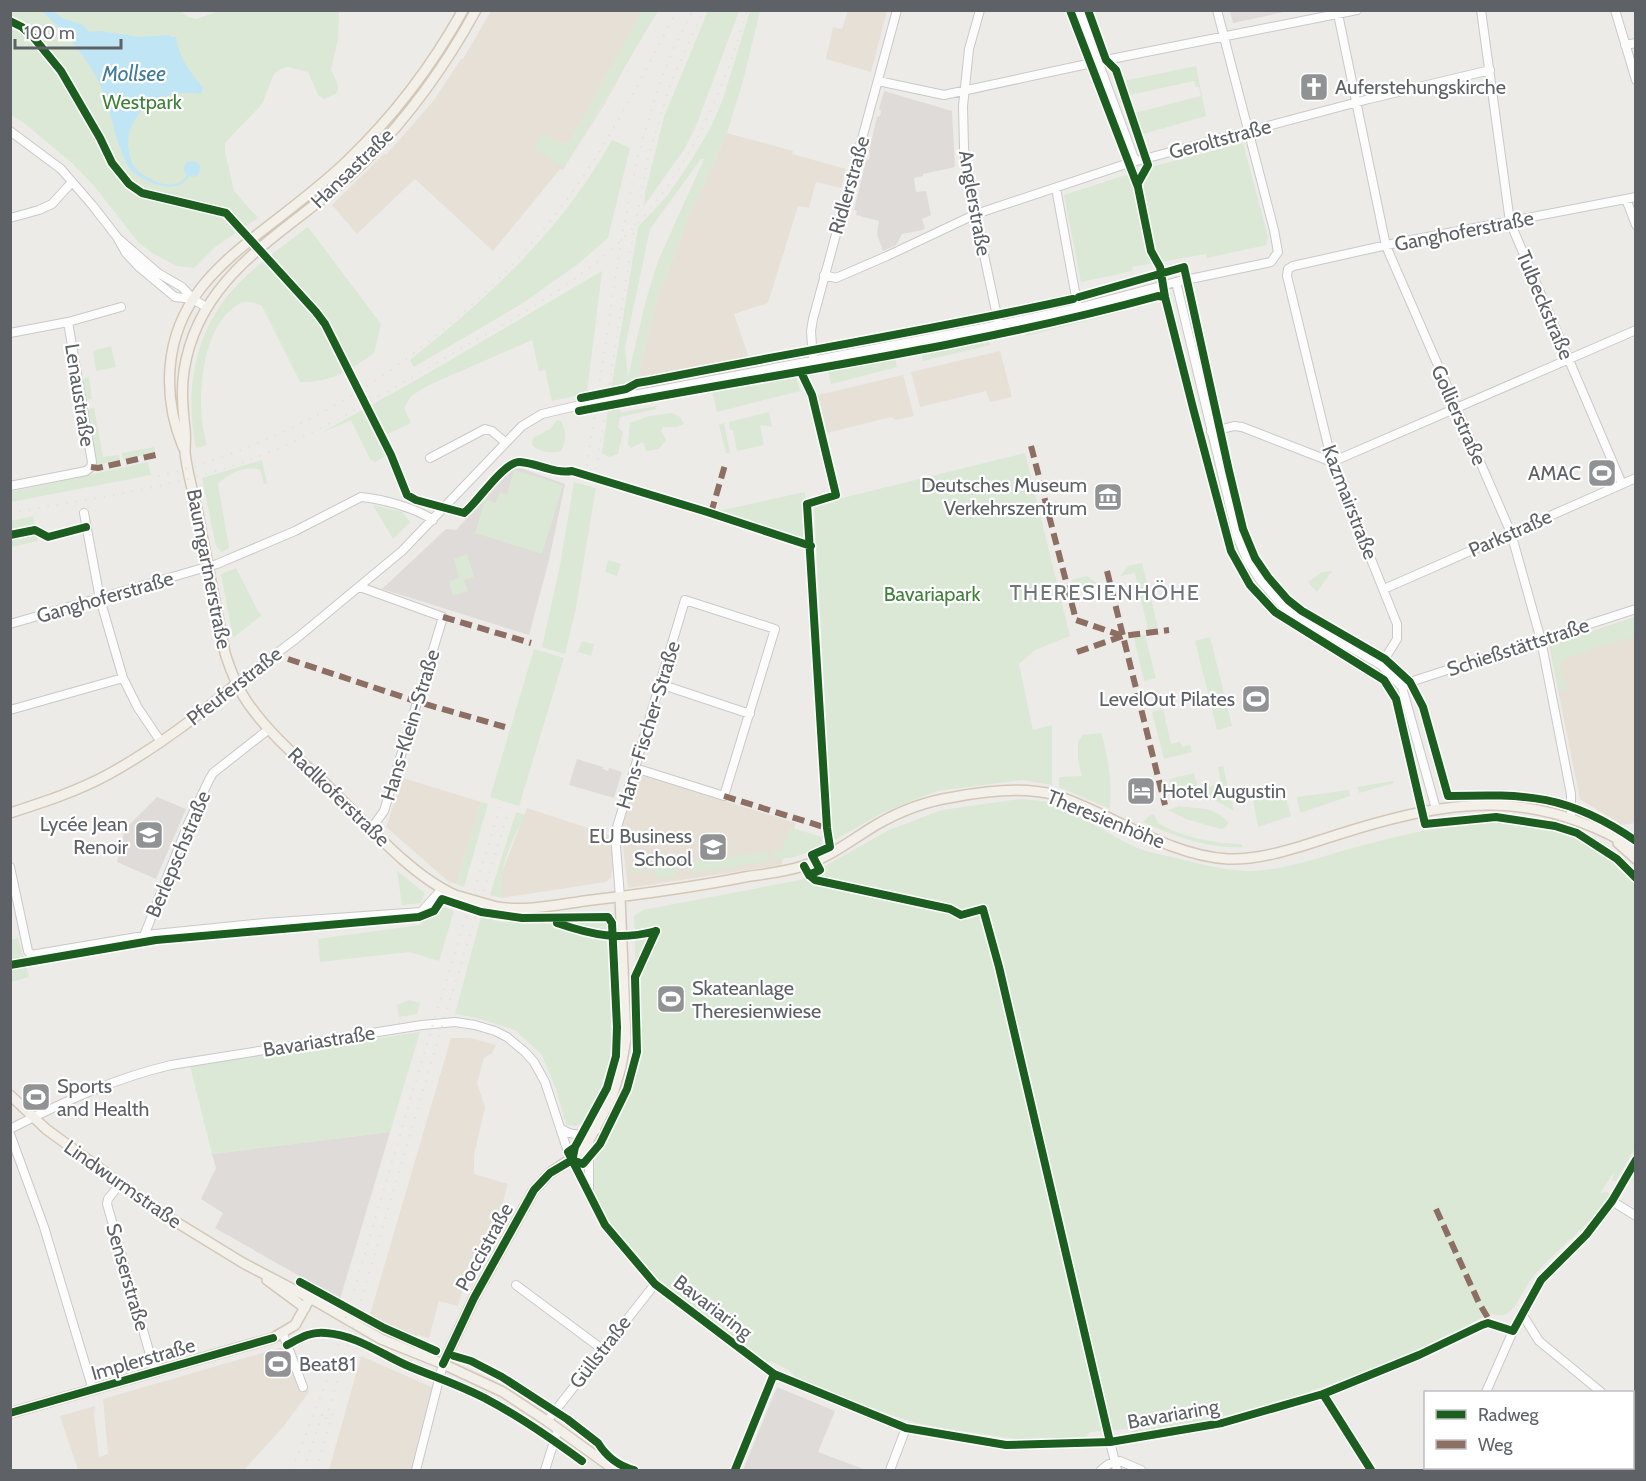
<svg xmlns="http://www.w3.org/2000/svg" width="1646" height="1481" viewBox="0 0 1646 1481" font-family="Cabin,sans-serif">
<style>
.commercial{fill:#e6e0d6}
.education{fill:#dfdbd8}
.green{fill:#dae8d5;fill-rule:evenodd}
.water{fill:#c0e5f5}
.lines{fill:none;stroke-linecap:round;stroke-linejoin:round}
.stream{stroke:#c0e5f5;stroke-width:2}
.minor-casing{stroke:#c9c9c8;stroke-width:10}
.major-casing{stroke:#d3c7b8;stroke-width:12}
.minor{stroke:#fcfcfc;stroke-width:8}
.major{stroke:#f3efe9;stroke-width:9}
.rail{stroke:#e3e2e3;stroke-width:2;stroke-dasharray:1.5 8;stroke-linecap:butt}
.minor-bridge-casing{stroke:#c9c9c8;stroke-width:10;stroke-linecap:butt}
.major-bridge-casing{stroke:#d3c7b8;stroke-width:12;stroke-linecap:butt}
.minor-bridge{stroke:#fcfcfc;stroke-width:8}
.major-bridge{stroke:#f3efe9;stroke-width:9}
.quiet{stroke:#8d6e63;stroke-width:6;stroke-dasharray:12 6;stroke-linecap:butt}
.cycleway-casing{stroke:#fff;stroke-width:11}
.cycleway{stroke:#1b5e20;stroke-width:8}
.labels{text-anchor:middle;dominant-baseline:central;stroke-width:4.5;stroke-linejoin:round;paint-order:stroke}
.poi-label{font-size:20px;fill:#5e6266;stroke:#fff;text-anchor:start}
.park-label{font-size:20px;fill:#41803a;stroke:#fff}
.street-label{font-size:20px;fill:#5e6266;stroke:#fff}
.water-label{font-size:21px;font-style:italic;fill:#437b9a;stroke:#fff}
.quarter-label{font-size:22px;letter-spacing:1.5px;fill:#6f7578;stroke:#fff}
</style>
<rect width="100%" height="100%" fill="#edebe8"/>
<path class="commercial" d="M491,11H642L570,141L562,144L542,134L564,168L603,104L643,34L659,11L643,34L604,105L563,170L560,169L493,251L415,179L357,234L332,205L384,154L386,155L434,100L461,59H463Z
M848,11H887L871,72L826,59L833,27L842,29Z
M727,133L793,151L792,154L846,169L841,188L816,182L809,208L798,206L768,303L734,314L749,358L641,379L639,371L656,302L689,216Z
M1000,351L1012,397L990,402L986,391L920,407L911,372Z
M903,375L914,416L896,420L891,417L827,433L818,395Z
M1635,617V823L1622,825L1580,799L1549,645Z
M640,775L796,823L781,865L628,888L621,828Z
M403,778L481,802L456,884L449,882L386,827Z
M527,808L612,836L613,868L611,878L606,882L502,898V872Z
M451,1038H470L496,1045L492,1053L484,1058L477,1083L485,1107L474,1155V1174L508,1184L488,1252L475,1249L458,1306L439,1301L429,1338L418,1335L416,1338L377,1320L369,1318Z
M293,1344L309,1392L283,1427L244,1470H78L60,1416L95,1406L94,1414L99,1457L108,1454L103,1399Z
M361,1356L436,1389L416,1470H329Z"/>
<path class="education" d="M1230,11V10L1289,11L1233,23Z
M884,91L952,111L955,167L923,174V176L914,178L916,192L926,191L931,215L922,219L925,228L923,230L902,234L896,245L883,251L877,234L879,221L856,215L857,211L854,210L866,161L869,159L870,154L869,151L877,117L880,116L881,111L879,109Z
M515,466L565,484L549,560L529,635L382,589L446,529L456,530Z
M577,759L603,767V769L608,771L609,768L622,772L614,798L569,785Z
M157,797L186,809L156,879L117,862L125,829Z
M390,1132L340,1299L215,1228L223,1213L201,1199L216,1168L212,1154Z
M777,1387L835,1411L818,1452L866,1470H743Z"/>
<path class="green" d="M179,10L188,17L196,19L220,11H339L338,39L331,70L337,82L338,89L337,93L324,99L318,95L308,72L288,67L280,69L274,74L262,104L225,143V152L234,191L258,218L215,247L194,268L177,266L152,253L138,242L95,187L72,163L24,123L11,115L10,11Z
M642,10L658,11L564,168L534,148L542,133L562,144L570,141Z
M708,11H739L696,126L685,148L644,206L645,193L664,117Z
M750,11H760L743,81L727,133L689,216L656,302L639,371L641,379C630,381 622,388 611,390L638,227L667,196L687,167L711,127L723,99ZM701,159H704L658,261L646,300L628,376L625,348L650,229Z
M1196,66L1206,116L1143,134L1135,113L1201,96L1199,87H1196L1194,81L1129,95L1124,81Z
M612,140L630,148L608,238L578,264L523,303L414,367L410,360C488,298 563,229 612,140Z
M1243,143L1268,237L1266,245L1207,258L1206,254L1132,267L1133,271L1081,282L1064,195L1151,167Z
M308,227L381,324L374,353C350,370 331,383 300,382L262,306C258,304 253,302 248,302C242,301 237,305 232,309C200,334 195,409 207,445L196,448C184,389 195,326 240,282C260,262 285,244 308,227Z
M602,271L587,393L552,401L545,370L539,371L532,340L429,385L411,396L404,408L411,423L379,438L386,456L375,462L370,459L351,420L321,433L425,375Z
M1121,309L1122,312L1026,336L1024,330Z
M989,338L990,345L923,361L921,351Z
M111,346L116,367L96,371L93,351Z
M895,357L897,367L831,384L828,370Z
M796,376L800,391L717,412L712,390Z
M89,377L92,399L86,400L82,379Z
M656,406V409L620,417L618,427L623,432L618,454L609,457L602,453L608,410L617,408L622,412Z
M94,408L103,457L119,455L120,460L97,465L87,409Z
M769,412L772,427L760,425L764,445L737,451L733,430H730L729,422Z
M672,413L680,417L684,424L677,427H663L661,431L666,440L659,449L646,451L643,442L631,448L628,444L630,423L649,416Z
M557,420L561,421C566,429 566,443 561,451C553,454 539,452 532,445L533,438L550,429Z
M724,423L730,453H726L719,425Z
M154,447L155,452L123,460L122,453Z
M1025,453L1070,636L1035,650L1019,664L1033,730L1052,725V785L1022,780L937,791L882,813L833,841L814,505Z
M262,460L267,483L264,484L260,470C248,464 226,475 218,484L229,548L222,552L216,546L202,478Z
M148,462L151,475L11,502V492Z
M514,470L563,485L542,554L475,533L485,499L496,503L500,492L507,494Z
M574,482L596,488L576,608L565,654L542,647L560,565Z
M805,492L807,543L714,512Z
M373,505L402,512L410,522L393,539Z
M33,516L38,541L11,547V521Z
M467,554L474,577L464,580L468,591L453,596L449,581L459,578L454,559Z
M608,560L621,564L617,576L605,572Z
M1142,563L1158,628L1148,630L1135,573L1120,576L1128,566Z
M236,568L258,611L262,615L233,638L221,574Z
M1332,571L1317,592L1308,582L1322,572Z
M1087,576L1097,583L1073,589L1071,580Z
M1635,618V637L1587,650V653C1575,655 1555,658 1562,676C1564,681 1566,684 1567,690L1562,691L1557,683L1551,646Z
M1145,635L1156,678L1144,681L1134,638Z
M1210,637L1232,726L1217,730L1195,641Z
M582,641L594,644L591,656L578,652Z
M534,649L564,658L519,806L490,797Z
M1163,709L1171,744L1180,742L1182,747L1190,745L1192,752L1164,759L1152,712Z
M1101,733C1109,759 1112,783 1110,809L1059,787V777L1082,776L1078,760V741L1083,735Z
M1223,766L1234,811L1216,801L1193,797L1192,793L1173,797L1169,779L1194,773L1198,789L1221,784L1218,767Z
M1393,781L1394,783L1359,793L1357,787Z
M1349,790L1350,796L1300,813L1297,797Z
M1286,798L1291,816L1258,827L1253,800Z
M1020,799C1030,800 1042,800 1051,803C1082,814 1110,837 1140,849C1151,853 1164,855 1176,858C1201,864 1225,871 1251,871C1285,870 1317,858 1349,849C1442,824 1568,791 1635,884V1148L1616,1181H1612L1614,1172L1600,1193L1608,1192L1610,1195L1609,1199C1586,1228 1556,1250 1532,1278C1523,1289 1520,1303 1509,1312C1501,1319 1492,1311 1484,1316C1432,1348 1371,1372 1312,1390L1311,1392L1211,1420L1133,1433L1126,1429L1090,1432L1084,1438L1016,1439L935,1427L906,1420L822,1390L797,1379L790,1371L771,1361L768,1363L667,1289L612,1226L594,1194L593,1184L595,1160L617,1116L628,1089L638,1045L634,916L643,910L800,880L889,830L942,810Z
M481,802L488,804L464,887L456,884Z
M1179,806C1201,810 1211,804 1229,823L1224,828L1221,829L1186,819L1168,810Z
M516,812L525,815C516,833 505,854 502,874C501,882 503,890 502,898L490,895Z
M1151,814L1155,815L1158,823C1184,838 1212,843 1241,844L1243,847C1208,849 1174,836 1143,822Z
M789,827L822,837L821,847L795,857L774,860L773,851L782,850Z
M768,852L769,861L690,874L693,861Z
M679,863L675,877L658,879L656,873L651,870L630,872L629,870Z
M397,871L425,893L421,903L402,905Z
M440,906L454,911L439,961L409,952L320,962L318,939L420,925Z
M481,917L501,922L606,920L613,1055L604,1086L584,1123L576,1126L566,1125L556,1089L542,1055L515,1030L477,1018L455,1014Z
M18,938L29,977L11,982V940Z
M409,1000L420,1003L417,1014L399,1017L397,1005Z
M420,1032L390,1132L212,1154L190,1066Z"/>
<path class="water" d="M42,11H52L64,19L83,25L89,32L99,31L140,37L169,35L170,37H176C179,58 190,72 203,88L201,94C168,88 132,104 128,141C128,150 130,161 135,168C141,175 151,179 159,183L157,185C149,181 140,178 133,172C118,158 111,108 101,86C87,56 65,33 42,11Z
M184 169a8 8 0 1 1 16 0a8 8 0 1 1-16 0Z"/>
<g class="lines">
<path class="stream" d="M156,183C170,188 182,187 189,174"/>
<g class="minor-casing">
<path id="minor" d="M980,10L969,49L963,106L964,148L967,176L999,325
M1079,10L1135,161
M1481,10L1510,222L1622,484
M1615,10L1636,80
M1338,14L1386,246L1511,533L1541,640L1571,794V817
M1625,45L1636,43
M878,81L944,95L1106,60L1357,10
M10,131L61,169L93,206L117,237L126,253L139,267L175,297L193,299L206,307
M1056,188L1078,308
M1626,199L1636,225
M10,218L39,210L52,204L72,182
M120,240L158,273L182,287L193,299
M824,275L836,278L887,256L976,214L1129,163L1369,99L1490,70
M1176,282L1237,536L1247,560L1260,580L1282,605L1301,619L1381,665L1402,687L1436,809
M10,333L68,322L121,307
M813,360L811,331L813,319L897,10
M618,398L999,325L1078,308L1176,282L1271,262L1278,252L1274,230L1217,10
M1211,432L1234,426L1242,427L1332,462L1636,330
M430,458L485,429L492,431L505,442
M10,486L86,471L91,467L92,462L68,322
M84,513L100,599L123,678L138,708L161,742
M360,587L443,617L384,811L371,829
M1384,589L1636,478
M10,624L217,564L295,531L361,497C382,499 416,508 433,520
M1381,665L1397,639V624L1332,462L1287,276L1288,269L1293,266L1396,243L1636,197
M236,684L297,638L402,551L522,426L542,414L580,405
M660,684L750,714
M1402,687L1410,682L1636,609
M10,710L123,678
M10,867L28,951L31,955L155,934L264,923L421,912L442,889
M620,897L615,834L685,600L775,629L724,796L635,768
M144,936L188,824L209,780L213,773L269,729
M560,1128C573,1137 582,1135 596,1130
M10,1129C61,1103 115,1078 171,1065L422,1025L455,1022L475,1025L495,1031L507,1037L525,1052L534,1062L545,1082L568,1152L605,1225L655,1284L774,1374L906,1428L1006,1445L1110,1442L1222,1423L1323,1394L1419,1355L1482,1325L1488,1323L1513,1331
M10,1134L44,1227L93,1390
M119,1185L108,1199L107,1204L155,1372
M589,1194V1142
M1612,1201L1636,1216
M516,1285L602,1349
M1522,1314L1539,1341L1601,1392
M283,1334L303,1387
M1486,1392L1513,1331L1541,1280L1586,1235L1612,1201L1636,1160
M1323,1394L1371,1470
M1632,1420L1636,1422
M547,1421L655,1284
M1110,1442L1117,1470
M416,1470L443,1364
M545,1470L558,1429
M735,1470L774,1374
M890,1470L906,1428
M1101,1470L1109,1464L1120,1461L1141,1470
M1452,1470L1453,1468"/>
</g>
<g class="major-casing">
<path id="major" d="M183,447C173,423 168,394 170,368C175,301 218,265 267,227C294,206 322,185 347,161C393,117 432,66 463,10
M10,813C44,802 78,791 109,774C154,749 196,718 236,684
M1618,843L1636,859
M455,895C410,875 366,823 330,788C303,762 272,737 250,706C238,690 231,672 225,653C216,607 207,561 198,514C194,494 187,473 185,452C185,445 186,437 185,429C183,410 181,390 184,371C200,265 299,229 366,160C410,115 446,65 476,10
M497,907C528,912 560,904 592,900C643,894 694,887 745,877C764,874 785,872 803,866C830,857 853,839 876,825C900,811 927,801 954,797C985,791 1024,786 1055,795C1110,813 1169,856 1228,859C1267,860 1306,844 1343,833C1452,799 1533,787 1636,849
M10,1095L46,1129L155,1209L243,1263L321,1304L381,1339L443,1364L503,1392L547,1421L615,1470
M267,1280L305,1308
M443,1364L474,1298L534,1190L550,1173L584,1150L612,1097L621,1067L626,1038L620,897
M10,1413L273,1338L295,1325L310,1298"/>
</g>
<use href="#minor" class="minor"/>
<use href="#major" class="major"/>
<path class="rail" d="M587,466L623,229L638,155L659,85L673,50L693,10
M596,469L634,230L648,158L669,88L683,55L704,10
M158,476C335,433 494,314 593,162C624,113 650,62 677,10
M10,513C94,498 181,487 260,456C327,429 390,390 452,354C497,327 544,303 585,271C673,205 717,114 747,10
M326,1419L448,1006L509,810
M292,1470L330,1372L425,1050L500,807
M304,1470L324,1409
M316,1470L333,1412"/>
<g class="minor-bridge-casing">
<path id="minor-bridge" d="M580,405L618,398"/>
</g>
<g class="major-bridge-casing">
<path id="major-bridge" d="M455,895L497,907"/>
</g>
<use href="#minor-bridge" class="minor-bridge"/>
<use href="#major-bridge" class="major-bridge"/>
<path class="quiet" d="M1031,446L1076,620L1123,636L1165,805
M91,467L98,468L160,454
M711,513L725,465
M1107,571L1123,636
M443,617L531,643
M1077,652L1123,636L1169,630
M288,659L418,702L505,727
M724,796L827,828
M1436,1209L1479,1303L1488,1318V1323"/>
<g class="cycleway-casing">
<path id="cycleway" d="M1070,10L1138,187L1151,251L1160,267L1165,297L1193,408L1231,551L1250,585L1275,612L1384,680L1396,699L1425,824L1496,817L1555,826L1577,833L1617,859L1636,878
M1088,10L1106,60L1116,70L1148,165L1138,183V187
M10,21L22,27L34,38L61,71L100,138L112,163L129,184L142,193L226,213L316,312L325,324L391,455L407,495L416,500L464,513C477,503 504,461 520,462C537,463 554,474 572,471L704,511L811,546
M1079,297L1184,267L1229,471L1243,529L1255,558L1268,577L1288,600L1302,611L1385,659L1410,682L1423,707L1448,796C1527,794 1568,794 1636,841
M801,372L812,395L836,495L807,504L827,828L830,847L812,855L820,870L809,875
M581,398L626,389L637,383L649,381C790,353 932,330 1073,299
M579,411C772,374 968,348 1158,296L1165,297
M10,535L35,530L48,537L86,527
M804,866L809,875L815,880L950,909L961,915L983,909L999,967L1110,1442
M557,923C592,935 620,941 656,931
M10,965L156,940L419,917L434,911L442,899L481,912L522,918L608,917L612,923L617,1027L616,1056L607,1088L575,1147L573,1157
M575,1147L568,1152L605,1225L655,1284L774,1374L906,1428L1006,1445L1110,1442L1222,1423L1323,1394L1419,1355L1482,1325L1488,1323L1513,1331L1541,1280L1586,1235L1612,1201L1636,1160
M572,1160L583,1164L600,1144L627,1089L637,1052L635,977L656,931
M300,1282L384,1328L436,1351
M287,1345C300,1338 311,1331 326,1333C355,1335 380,1353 406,1365C434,1377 463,1386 490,1401C522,1418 552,1439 582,1461
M454,1356L471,1361L502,1377L567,1419L598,1443C606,1456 619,1466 634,1470
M443,1364L474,1298L534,1190L550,1173L572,1160
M1323,1394L1371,1470
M10,1413L273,1338
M735,1470L774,1374"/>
</g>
<use href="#cycleway" class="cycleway"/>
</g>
<defs>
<g id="church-square" transform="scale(1.5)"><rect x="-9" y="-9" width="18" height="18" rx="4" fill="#909294" stroke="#fff"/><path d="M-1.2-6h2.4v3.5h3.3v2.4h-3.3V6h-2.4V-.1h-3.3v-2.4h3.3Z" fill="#fff"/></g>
<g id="stadium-square" transform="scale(1.5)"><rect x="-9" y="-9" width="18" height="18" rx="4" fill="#909294" stroke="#fff"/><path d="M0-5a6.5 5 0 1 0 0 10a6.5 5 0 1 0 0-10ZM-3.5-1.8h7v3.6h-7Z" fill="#fff"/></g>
<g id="museum-square" transform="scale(1.5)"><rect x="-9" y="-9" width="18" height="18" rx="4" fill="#909294" stroke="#fff"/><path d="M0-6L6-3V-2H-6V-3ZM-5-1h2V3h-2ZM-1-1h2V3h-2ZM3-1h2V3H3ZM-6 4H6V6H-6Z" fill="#fff"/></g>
<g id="hotel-square" transform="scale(1.5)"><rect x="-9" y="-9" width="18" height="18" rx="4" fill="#909294" stroke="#fff"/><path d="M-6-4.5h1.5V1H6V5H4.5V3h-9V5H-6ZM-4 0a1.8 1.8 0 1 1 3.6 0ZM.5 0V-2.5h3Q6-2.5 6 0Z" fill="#fff"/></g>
<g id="school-square" transform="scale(1.5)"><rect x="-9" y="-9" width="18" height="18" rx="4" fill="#909294" stroke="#fff"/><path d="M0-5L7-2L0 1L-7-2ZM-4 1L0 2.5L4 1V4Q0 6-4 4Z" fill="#fff"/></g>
<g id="university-square" transform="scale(1.5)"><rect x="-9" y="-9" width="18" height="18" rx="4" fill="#909294" stroke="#fff"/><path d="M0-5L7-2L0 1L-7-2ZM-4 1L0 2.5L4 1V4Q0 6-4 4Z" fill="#fff"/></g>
</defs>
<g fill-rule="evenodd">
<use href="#church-square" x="1314" y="87"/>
<use href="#stadium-square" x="1602" y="473"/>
<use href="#museum-square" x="1108" y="497"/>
<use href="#stadium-square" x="1256" y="699"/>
<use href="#hotel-square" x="1141" y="791"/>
<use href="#school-square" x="149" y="835"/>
<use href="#university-square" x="713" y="847"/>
<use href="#stadium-square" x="671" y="999"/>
<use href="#stadium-square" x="36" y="1097"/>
<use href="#stadium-square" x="278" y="1364"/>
</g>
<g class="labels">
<g class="poi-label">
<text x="1335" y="87">Auferstehungskirche</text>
<text x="1581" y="473" text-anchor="end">AMAC</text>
<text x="1087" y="485" text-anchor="end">Deutsches Museum<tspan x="1087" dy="23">Verkehrszentrum</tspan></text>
<text x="1235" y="699" text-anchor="end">LevelOut Pilates</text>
<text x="1162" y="791">Hotel Augustin</text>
<text x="128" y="824" text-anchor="end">Lycée Jean<tspan x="128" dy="23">Renoir</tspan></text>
<text x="692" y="836" text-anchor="end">EU Business<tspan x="692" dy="23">School</tspan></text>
<text x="692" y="988">Skateanlage<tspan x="692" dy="23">Theresienwiese</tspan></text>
<text x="57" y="1086">Sports<tspan x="57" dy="23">and Health</tspan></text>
<text x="299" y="1364">Beat81</text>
</g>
<g class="park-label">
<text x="142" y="102">Westpark</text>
<text x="932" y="594">Bavariapark</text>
</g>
<g class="street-label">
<text transform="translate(1220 139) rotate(-15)">Geroltstraße</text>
<text transform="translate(352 168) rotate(-44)">Hansastraße</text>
<text transform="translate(849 185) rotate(-74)">Ridlerstraße</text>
<text transform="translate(975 203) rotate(80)">Anglerstraße</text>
<text transform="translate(1464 231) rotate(-11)">Ganghoferstraße</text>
<text transform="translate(1545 305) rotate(67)">Tulbeckstraße</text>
<text transform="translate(80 395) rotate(81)">Lenaustraße</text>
<text transform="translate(1459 415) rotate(66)">Gollierstraße</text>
<text transform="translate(1350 502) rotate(69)">Kazmairstraße</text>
<text transform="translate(1510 533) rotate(-24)">Parkstraße</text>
<text transform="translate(209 569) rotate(79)">Baumgartnerstraße</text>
<text transform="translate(105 597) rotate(-16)">Ganghoferstraße</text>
<text transform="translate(1518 647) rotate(-18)">Schießstättstraße</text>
<text transform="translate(234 686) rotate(-38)">Pfeuferstraße</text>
<text transform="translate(410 725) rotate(-73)">Hans-Klein-Straße</text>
<text transform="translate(648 725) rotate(-73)">Hans-Fischer-Straße</text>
<text transform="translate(339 797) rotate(44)">Radlkoferstraße</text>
<text transform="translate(1106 819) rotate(22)">Theresienhöhe</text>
<text transform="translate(178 854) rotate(-67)">Berlepschstraße</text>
<text transform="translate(319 1041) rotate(-9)">Bavariastraße</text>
<text transform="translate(123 1184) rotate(35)">Lindwurmstraße</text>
<text transform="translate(484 1247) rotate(-61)">Poccistraße</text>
<text transform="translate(128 1277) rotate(74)">Senserstraße</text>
<text transform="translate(713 1307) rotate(37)">Bavariaring</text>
<text transform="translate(600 1352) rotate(-52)">Güllstraße</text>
<text transform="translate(143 1359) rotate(-16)">Implerstraße</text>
<text transform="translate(1173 1414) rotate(-10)">Bavariaring</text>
</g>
<g class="water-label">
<text x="134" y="73">Mollsee</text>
</g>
<g class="quarter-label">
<text x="1105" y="592">THERESIENHÖHE</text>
</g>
</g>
<rect width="1646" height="1481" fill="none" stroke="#5e6266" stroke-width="24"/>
<rect x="1424" y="1391" width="210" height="78" fill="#ffffff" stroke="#bfc0c2" stroke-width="1.5"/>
<rect x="1436" y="1410" width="30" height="9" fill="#1b5e20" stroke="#bfc0c2" stroke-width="1.5"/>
<text x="1478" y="1421" font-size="18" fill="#5e6266">Radweg</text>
<rect x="1436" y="1440" width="30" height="9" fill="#8d6e63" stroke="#bfc0c2" stroke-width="1.5"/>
<text x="1478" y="1451" font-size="18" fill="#5e6266">Weg</text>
<path d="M15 39v9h106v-9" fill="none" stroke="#5e6266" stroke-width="3"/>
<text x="24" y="39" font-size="18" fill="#5e6266" stroke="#ffffff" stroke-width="4.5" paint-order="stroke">100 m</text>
</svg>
